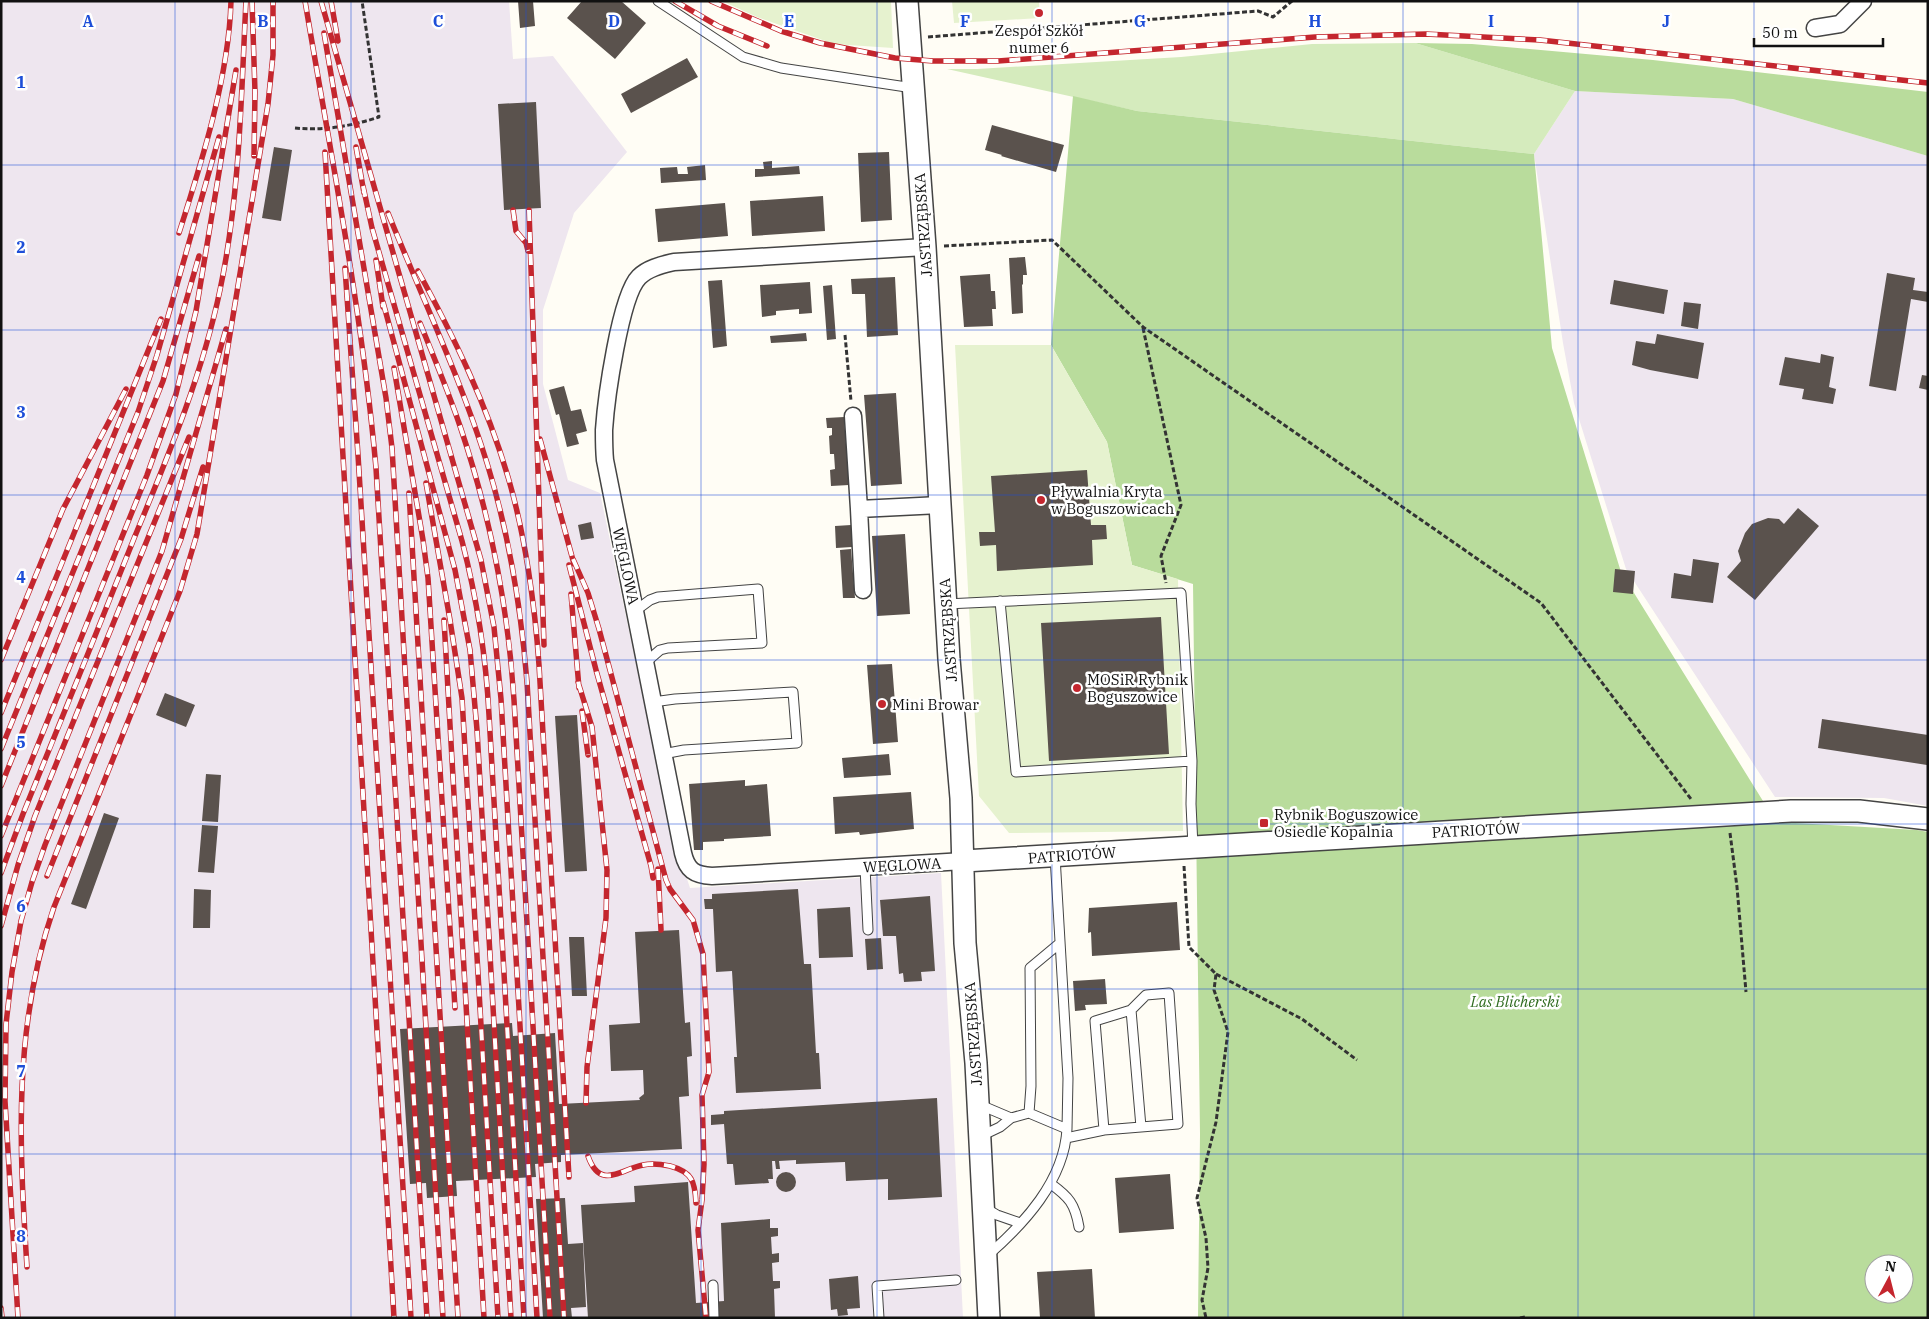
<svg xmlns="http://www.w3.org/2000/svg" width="1929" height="1319" viewBox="0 0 1929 1319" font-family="'IBM Plex Serif',serif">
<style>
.industrial{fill:#eee6ef}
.green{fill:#d5ebbd}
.forest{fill:#b9dc9c;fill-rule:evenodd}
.pitch{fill:#e6f2cf}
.building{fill:#5a524d}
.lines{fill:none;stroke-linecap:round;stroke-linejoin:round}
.service-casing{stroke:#444;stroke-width:11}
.minor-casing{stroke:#444;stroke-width:19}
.tertiary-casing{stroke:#444;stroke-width:24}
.path{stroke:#333;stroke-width:3;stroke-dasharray:5 2.5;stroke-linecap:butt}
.service{stroke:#fff;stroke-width:9}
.minor{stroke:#fff;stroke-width:16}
.tertiary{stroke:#fff;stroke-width:21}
.rail-casing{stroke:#c4262e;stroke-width:5.5}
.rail{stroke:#fff;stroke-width:4;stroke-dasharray:11;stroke-linecap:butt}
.grid{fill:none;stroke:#1d4ed8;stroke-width:1;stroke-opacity:0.55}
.poi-dot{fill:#c4262e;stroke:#fff;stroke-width:2}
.labels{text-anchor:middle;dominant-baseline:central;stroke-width:5;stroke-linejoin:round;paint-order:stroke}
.poi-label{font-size:15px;fill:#111;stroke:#fff;text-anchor:start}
.street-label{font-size:15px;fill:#111;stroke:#fff}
.park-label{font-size:15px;font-style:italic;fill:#2f6b1f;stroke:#fff}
.grid-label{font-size:16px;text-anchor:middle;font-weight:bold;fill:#1d4ed8;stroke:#fff;stroke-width:5;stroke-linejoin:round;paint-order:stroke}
</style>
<rect width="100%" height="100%" fill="#fffdf5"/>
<path class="industrial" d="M1,1H509L513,59L553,56L627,152L574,213L543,310V384L568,480L600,493L671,830L690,888L941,873L963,1318H1Z
M1575,91L1733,99L1928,156V806L1884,798L1775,797L1626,569L1574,403L1563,343L1534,154Z"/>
<path class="green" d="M1415,43L1575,91L1534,154L1137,111L947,69H977L1181,57L1312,44Z"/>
<path class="forest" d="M1415,43L1472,44L1653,60L1928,92V156L1733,99L1575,91Z
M1073,96L1137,111L1534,154L1552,348L1621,572L1776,822L1917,830L1928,832V1318H1198L1200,1134L1193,584L1132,565L1107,442L1051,345ZM1874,1264H1904V1294H1874Z"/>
<path class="pitch" d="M722,1H891L893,48L834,44L757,17Z
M952,1H1039L1040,18L954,23Z
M955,345H1051L1107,442L1132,565L1178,579L1183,831L1009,833L979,796Z"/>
<path class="building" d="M518,1H533L535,26L520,28Z
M582,1H621L646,23L615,59L567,18Z
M687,58L698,77L631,113L621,94Z
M536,102L541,208L504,210L498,104Z
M992,125L1064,145L1056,172L1001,156L1002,155L985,150Z
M274,147L292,150L281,221L262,218Z
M889,152L892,220L861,222L858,153Z
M772,161V168L799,166L800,174L755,177V169H764L763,162Z
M705,165L706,180L661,183L660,168L677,167L678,174H688L687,167Z
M823,196L825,231L752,236L750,201Z
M725,203L728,236L658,242L655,209Z
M1025,257L1027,275H1023V285L1022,284L1023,313L1012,314L1009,258Z
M1887,273L1915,278L1913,290L1928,292V302L1911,299L1896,391L1869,386Z
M990,274L991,291H995L996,309H992L993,326L964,327L960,276Z
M895,277L898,335L867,337L865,294H852L851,279Z
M722,280L727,346L713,348L708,281Z
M1614,280L1668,290L1664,314L1610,304Z
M810,282L812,313L799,314V309L776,311V315L762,317L760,285Z
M832,285L836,339L827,340L823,286Z
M1684,302L1701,304L1698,329L1681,326Z
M806,333L807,341L771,343L770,336Z
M1657,334L1704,343L1698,379L1650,370L1632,365L1636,341L1655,344Z
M1821,354L1834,357L1829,387L1836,389L1833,404L1802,399L1804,389L1779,385L1785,357L1820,363Z
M1922,375L1928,376V390L1919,388Z
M564,386L571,411L581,409L587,431L576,434L579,444L567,447L559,414L556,415L549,390Z
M896,393L902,484L871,486L864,395Z
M844,417L849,485L831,486L830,470L835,469L834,454H830L829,436L832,435V428H827L826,418Z
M1087,470L1091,525H1106L1107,539L1092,540L1093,565L997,571L996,545L980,546L979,532H995L991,476Z
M1798,508L1819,526L1755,600L1727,577L1741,561L1738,551L1745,533L1752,524L1768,518L1779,519L1784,524Z
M591,522L594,538L581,540L578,525Z
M851,525L852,547L836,548L835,526Z
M905,534L910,614L877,616L872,536Z
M851,549L855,598H843L840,550Z
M1693,559L1719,563L1713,603L1671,598L1674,573L1691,576Z
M1615,569L1635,571L1633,594L1613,592Z
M1161,617L1169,754L1049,761L1041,623Z
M892,664L898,742L873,744L867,665Z
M165,693L195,705L186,727L156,715Z
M577,715L587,871L565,872L555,716Z
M1822,719L1928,735L1927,765L1818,748Z
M889,754L891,775L844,778L842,758Z
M206,774L221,775L218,822L202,821Z
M745,780V786L767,784L771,836L724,839V841L703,842V850H694L689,784Z
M911,792L914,829L860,835L859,832L835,834L833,797Z
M104,813L119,818L86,909L71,904Z
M202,825L218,826L214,873L198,872Z
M194,889L211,890L210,928H193Z
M798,889L804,964H811L816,1053H819L821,1089L736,1093L734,1057H737L732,971L716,972L713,909H705L704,899H712V894Z
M930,896L935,971L921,972L922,981L904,982L903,973L899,974L896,936H883L880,900Z
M1177,902L1180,950L1092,956L1091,932L1088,933L1089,908Z
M850,907L853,957L819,958L817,909Z
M679,930L685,1023L690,1022L692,1056L687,1057L689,1096L679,1097L682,1149L561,1155V1162L535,1164L536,1177L456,1181L457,1196L427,1198L426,1183L410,1184L400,1029L512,1023L513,1036L555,1033L559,1104L640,1100L639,1098L644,1094L643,1070L611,1071L609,1025L640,1023L635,932Z
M569,937H584L587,996H572Z
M881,938L883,969L867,970L865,939Z
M1105,979L1107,1004L1085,1005L1086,1010L1075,1011L1073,981Z
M937,1098L942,1197L888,1200V1179L846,1181L845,1162L796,1164V1160L779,1161L780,1169H776L775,1161H772L773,1179H768L769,1183L735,1185L733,1164H727L724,1124L711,1125V1115L724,1114V1111Z
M776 1182a10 10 0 1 1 20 0a10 10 0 1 1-20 0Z
M1170,1174L1174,1229L1119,1233L1115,1178Z
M688,1182L696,1303L724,1301L721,1223L770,1219V1228H778V1236L771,1237L772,1254L779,1253V1262L772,1263L773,1281H780V1288L774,1289L775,1318H588L581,1205L635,1202L634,1186Z
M565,1198L568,1244L583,1243L586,1307L571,1308L572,1318H543L536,1199Z
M1092,1269L1095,1318H1040L1037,1272Z
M858,1276L860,1308L847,1309L848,1315L838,1316L837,1309L831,1310L829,1279Z"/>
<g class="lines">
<g class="service-casing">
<path id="service" d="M658,1L743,57L781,68L913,88
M1000,601L1016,772L1192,761
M946,604L1181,593L1192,761L1191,804L1193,847
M635,611L650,600L658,597L758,589L762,643L668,648L660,650L645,663
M653,702L675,699L793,692L797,743L684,750L663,754
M1055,856L1068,1078L1067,1129
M865,867L868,930
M1131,1010L1141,1127
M978,1104L1011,1118L1029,1113L1067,1129C1064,1181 1024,1224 987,1256
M1029,1113L1031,1086L1030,968L1060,943
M979,1137L1000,1127L1011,1118
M1066,1138L1104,1130L1178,1124L1169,993L1146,995L1131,1010L1095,1021L1104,1130
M1051,1184C1069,1197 1075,1204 1079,1227
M985,1208L997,1215L1020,1223
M713,1285L714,1318
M879,1318L877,1286L956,1280"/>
</g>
<g class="minor-casing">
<path id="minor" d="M1815,28L1840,24L1863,1
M925,247L674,262C662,265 648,268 639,277C620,296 606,400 604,430C604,440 604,450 605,460L683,853C687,870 694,875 712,876L964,861
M853,416L859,509L940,505
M859,509L863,590"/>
</g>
<g class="tertiary-casing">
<path id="tertiary" d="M907,1L925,247L949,659L961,798L965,943L976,1063L989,1318
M964,861L1791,811H1859L1928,819"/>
</g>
<path class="path" d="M928,37L1258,11L1273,17L1292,1
M295,128C323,131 352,126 379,117L362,1
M944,246L1052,240L1143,327L1541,603L1691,799
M1143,328L1181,505L1161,556L1166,583
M845,335L851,401
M1730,833L1737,887L1746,992
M1184,866L1189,947L1216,974L1214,990L1228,1032L1216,1122L1197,1198L1206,1238L1208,1268L1202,1300L1206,1318
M1216,974L1302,1019L1357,1060
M1520,1318L1525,1317"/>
<use href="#service" class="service"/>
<use href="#minor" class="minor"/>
<use href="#tertiary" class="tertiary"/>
<g class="rail-casing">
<path id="rail" d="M252,1L255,92L254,156
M305,1C331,156 362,311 376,468L427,1318
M321,1L481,560L494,627L501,699L537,1318
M331,1L338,41
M675,1L718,26L767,46
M711,1L781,31L820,43L895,58L933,61H998L1315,37L1426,34L1540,40L1928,83
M324,33L386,398L392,448L443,1318
M356,147L364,193
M325,152L394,1318
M363,186L372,228L462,541C477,599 486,656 489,715L524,1318
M513,210L516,231L526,243L528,251
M529,210L544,645
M388,213C421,295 461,379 487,463C509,534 521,607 527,682L564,1318
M179,233C202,161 229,76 231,1
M376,260L383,307
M345,268L358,455L411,1318
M418,271C454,337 487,405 508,477C525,534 535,606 539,665L569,1177
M383,302L455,570L470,650L477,730L511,1318
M420,323C434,357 448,391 460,426C490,515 508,606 514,700L550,1318
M394,368L423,540L428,578L455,1008
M540,439L574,564
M426,483L450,620L462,698L498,1318
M409,493L458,1318
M573,559L588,593L599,629L666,880L670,889L693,920L703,954L709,1072L702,1095L704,1164L702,1200L698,1230L706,1318
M569,565L596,670L651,866L653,878
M571,594L579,688
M444,620L484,1318
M1,660L63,509L126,389
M578,682L592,727L607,870L606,918L587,1067L586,1103
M582,711L588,755
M1,713L161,319
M1,749L138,412L157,355L219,137
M1,786L163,381L199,256
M1,836L147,475L176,394L196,311L236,70
M658,869L661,930
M1,873L23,814C61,721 98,629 135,536C168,456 202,376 220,290C240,195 241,98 246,1
M47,876L181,539L203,467
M1,926L18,865L35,816L189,437
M588,1156C600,1191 621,1169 643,1165C652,1163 660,1164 670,1166C692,1172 695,1181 696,1203
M27,1267C19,1143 13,1026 54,907L180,591L197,534L268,104L273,55V1
M1,1308L2,1317
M18,1318L5,1101L6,1024L12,972L21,921L32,882L45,845L162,551L226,329"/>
</g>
<use href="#rail" class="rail"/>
</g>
<path class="grid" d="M175,1V1318M351,1V1318M526,1V1318M701,1V1318M877,1V1318M1052,1V1318M1228,1V1318M1403,1V1318M1578,1V1318M1754,1V1318M1,165H1928M1,330H1928M1,495H1928M1,660H1928M1,824H1928M1,989H1928M1,1154H1928"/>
<g class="poi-dot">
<circle cx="1039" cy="13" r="5"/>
<circle cx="1041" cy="500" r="5"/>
<circle cx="1077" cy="688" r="5"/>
<circle cx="882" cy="704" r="5"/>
<rect x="1259" y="818" width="10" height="10" rx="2.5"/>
</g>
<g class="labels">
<g class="poi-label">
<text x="1039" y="30" text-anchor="middle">Zespół Szkół<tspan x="1039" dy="17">numer 6</tspan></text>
<text x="1051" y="491">Pływalnia Kryta<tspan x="1051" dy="17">w Boguszowicach</tspan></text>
<text x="1087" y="679">MOSiR Rybnik<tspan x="1087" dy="17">Boguszowice</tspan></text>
<text x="892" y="704">Mini Browar</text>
<text x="1274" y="814">Rybnik Boguszowice<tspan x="1274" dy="17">Osiedle Kopalnia</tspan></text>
</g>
<g class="street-label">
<text transform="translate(923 225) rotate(-94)">JASTRZĘBSKA</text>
<text transform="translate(626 566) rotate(78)">WĘGLOWA</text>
<text transform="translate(948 630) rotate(-94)">JASTRZĘBSKA</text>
<text transform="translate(1476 830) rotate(-3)">PATRIOTÓW</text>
<text transform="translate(1072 855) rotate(-4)">PATRIOTÓW</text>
<text transform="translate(902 865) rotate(-3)">WĘGLOWA</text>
<text transform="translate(973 1034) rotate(-94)">JASTRZĘBSKA</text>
</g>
<g class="park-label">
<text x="1515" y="1001">Las Blicherski</text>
</g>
</g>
<g class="grid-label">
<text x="88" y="27">A</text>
<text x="263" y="27">B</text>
<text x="438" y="27">C</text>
<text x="614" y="27">D</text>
<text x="789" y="27">E</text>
<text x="965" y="27">F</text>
<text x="1140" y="27">G</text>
<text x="1315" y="27">H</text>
<text x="1491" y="27">I</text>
<text x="1666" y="27">J</text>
<text x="21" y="88">1</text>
<text x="21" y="253">2</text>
<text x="21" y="418">3</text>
<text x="21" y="583">4</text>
<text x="21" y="748">5</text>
<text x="21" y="912">6</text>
<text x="21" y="1077">7</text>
<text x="21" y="1242">8</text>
</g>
<rect width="1929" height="1319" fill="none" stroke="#111111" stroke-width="5"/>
<g transform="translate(1889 1279) rotate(7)"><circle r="24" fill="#ffffff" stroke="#a0a0a0"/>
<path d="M0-4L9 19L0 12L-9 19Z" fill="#c4262e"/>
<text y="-8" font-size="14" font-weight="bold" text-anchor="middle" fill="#111111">N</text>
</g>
<path d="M1754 38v8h129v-8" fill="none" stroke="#111111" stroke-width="2.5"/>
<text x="1762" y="38" font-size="15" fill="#111111" stroke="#ffffff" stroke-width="4" paint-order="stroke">50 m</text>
</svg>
